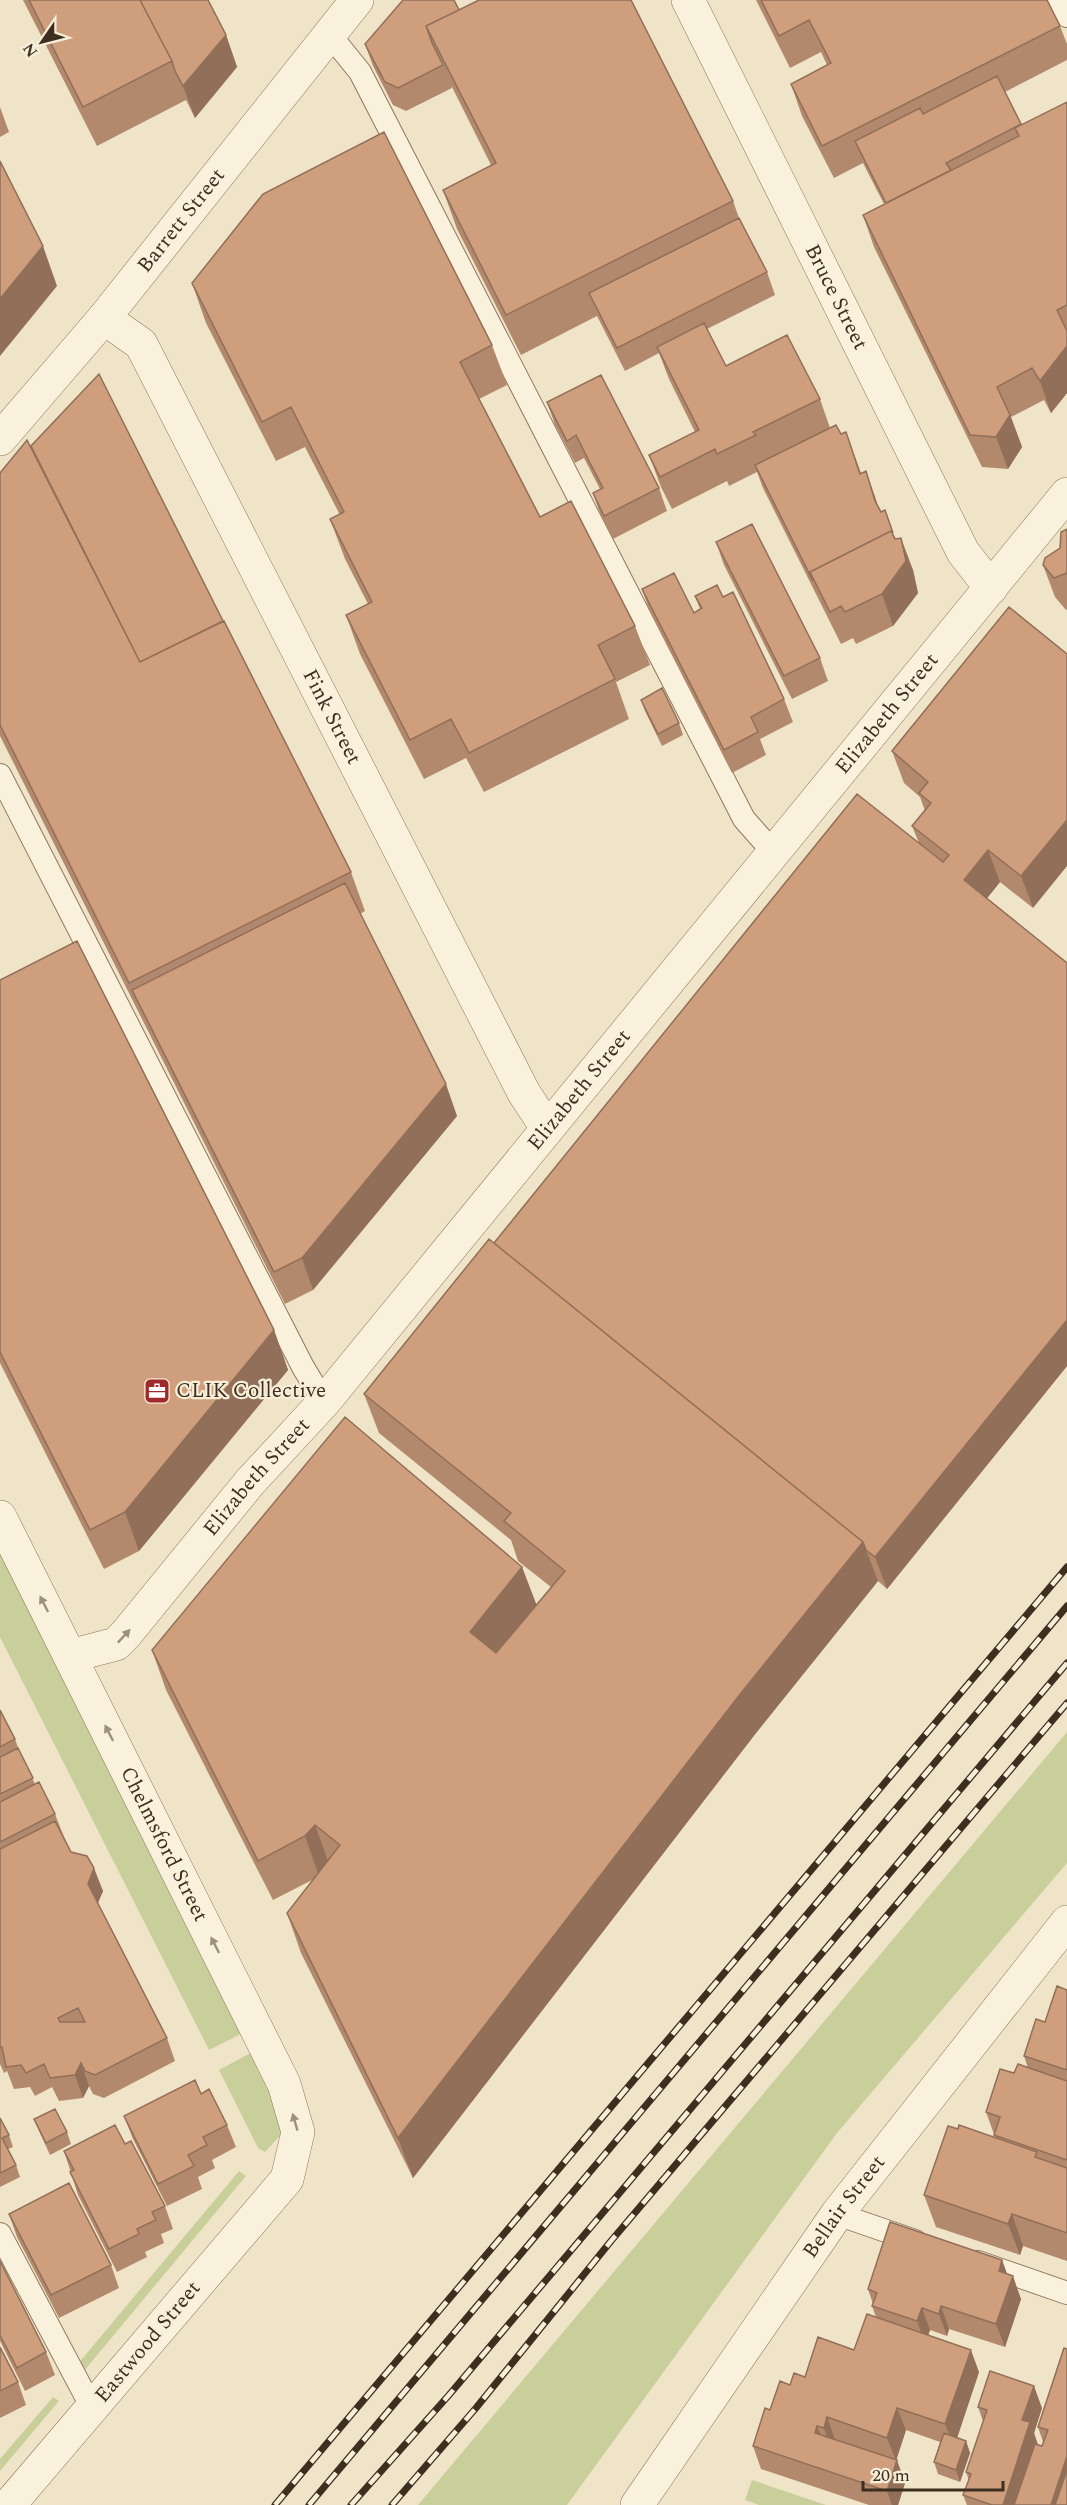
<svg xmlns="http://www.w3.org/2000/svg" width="1067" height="2505" viewBox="0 0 1067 2505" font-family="Spectral,serif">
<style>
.green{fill:#c9cf9b}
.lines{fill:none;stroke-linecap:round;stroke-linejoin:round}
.lane-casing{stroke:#8d765c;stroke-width:24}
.street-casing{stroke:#8d765c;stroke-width:34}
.lane{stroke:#faf1dc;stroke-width:22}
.street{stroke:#faf1dc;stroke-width:33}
.rail-casing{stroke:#3d2e20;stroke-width:7}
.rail{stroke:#f7eed8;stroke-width:4.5;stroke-dasharray:14;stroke-linecap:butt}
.wall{fill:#b2896c}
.shaded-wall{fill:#916f58}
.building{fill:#cf9f7d;stroke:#916f58;stroke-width:1.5;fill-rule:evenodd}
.oneway{fill:#9c907e}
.labels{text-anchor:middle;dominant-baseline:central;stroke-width:4.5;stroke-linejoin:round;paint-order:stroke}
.street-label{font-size:21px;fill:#3d2e20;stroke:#f7eed8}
.poi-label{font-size:21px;fill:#3d2e20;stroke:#f7eed8;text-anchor:start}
</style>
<rect width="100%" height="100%" fill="#f0e4c8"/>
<path class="green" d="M0,1546L244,2029L239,2035L209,2050L0,1637Z
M1067,1732V1863L837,2133L567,2505H418Z
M256,2050L288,2127L265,2152L258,2148L219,2070Z
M239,2171L246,2176L84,2371L77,2365Z
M53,2397L59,2401L0,2471V2459Z
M752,2480L826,2505H759L745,2500Z"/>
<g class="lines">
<g class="lane-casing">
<path id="lane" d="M1059,0L1067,16
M330,35L360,72L744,819L774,853
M0,775L303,1367L324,1402
M837,2214L915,2241
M0,2234L92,2408
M978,2262L1067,2293"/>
</g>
<g class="street-casing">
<g id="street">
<path id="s1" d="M688,0L963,552L991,588"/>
<path id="s2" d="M104,318L141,344L524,1093L547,1128"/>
<path id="s3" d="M0,439L104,318L357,0"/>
<path id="s4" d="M0,1517L284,2084L298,2132L287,2179L9,2505"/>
<path id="s5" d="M70,1656L116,1644L126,1634L250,1482L324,1402L1067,494"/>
<path id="s6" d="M637,2505L837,2214L1067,1922"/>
</g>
</g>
<use href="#lane" class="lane"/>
<use href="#street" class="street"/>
<g class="rail-casing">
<path id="rail" d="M275,2505L1067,1567
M309,2505L1067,1606
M351,2505L449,2395L1067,1663
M392,2505L476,2408L611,2241L1067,1703"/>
</g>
<use href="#rail" class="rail"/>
</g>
<path class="wall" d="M23,0H208L226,35L237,67L195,118L186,100L97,146Z
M756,0H1047L1060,26L1067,44V60L1005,92L1022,125L1067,102V393L1051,413L1044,400L1011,417L1022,447L1008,469L982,467L874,247L863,215L884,204L863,163L834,178L802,116L791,84L827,65L821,52L790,68Z
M459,10L733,201L739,218L767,272L775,295L707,329L726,366L820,399L830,428L841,434L846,432L861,473L874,494L879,508L913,570L918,593L893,626L856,644L853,638L841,644L763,488L757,472L729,486L727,481L672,509L661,487L649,455L695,432L669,379L659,353L625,371L597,316L521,355L457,229L443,190L491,165L451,85L452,88L406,111L393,105L373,66L365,44Z
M0,107L9,132L0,137Z
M192,283L492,345L507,385L479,399L540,517L635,626L650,665L616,682L629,719L484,792L466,758L424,779L360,654L346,615L368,604L345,559L330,519L340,515L305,447L276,461L206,323Z
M547,402L659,488L667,511L613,539L601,516L593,493L600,489L584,458L575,463L555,425Z
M0,473L223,621L351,872L365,911L360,914L457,1116L313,1290L285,1304L0,736Z
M1067,529V609L1066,610L1055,597L1043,565L1060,548Z
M716,542L820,658L828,681L792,699L724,565Z
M642,589L694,613L700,609L695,596L723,597L784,699L793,722L760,739L766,755L732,773L650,612Z
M1009,607L1033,908L1000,882L987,898L1067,963V1366L887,1589L878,1581L756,1733L413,2178L301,1953L287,1913L314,1879L273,1900L166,1690L152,1650L522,1567L536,1605L551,1587L518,1561L511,1540L379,1433L364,1394L494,1243L919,843L912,826L925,811L920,797L904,783L892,751Z
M641,700L679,723L683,735L662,746L645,711Z
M0,980L274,1330L288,1370L139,1551L104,1569L0,1363Z
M0,1710L15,1739L20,1753L35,1784L55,1814L64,1837L71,1852L103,1891L98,1903L167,2038L175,2061L104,2098L93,2094L89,2086L83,2098L59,2101L52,2087L35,2096L30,2087L14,2089L7,2071L4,2073L0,2064Z
M1067,1990V2261L1023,2246L1020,2255L936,2227L924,2195L958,2129L995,2137L986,2112L1014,2073L1028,2068L1024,2056L1045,2022Z
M201,2094L227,2125L236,2147L212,2160L215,2168L198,2177L202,2189L167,2206L133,2139L124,2116Z
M0,2118L9,2135L13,2147L8,2149L16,2165L20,2177L0,2187Z
M34,2119L67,2132L71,2144L50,2155L39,2131Z
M125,2144L165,2206L173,2229L161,2234L164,2243L145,2252L147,2257L117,2272L78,2195L64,2151Z
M9,2214L111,2265L119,2288L59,2318L17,2237Z
M1002,2260L1007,2274L1021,2299L1005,2347L949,2329L947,2336L930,2330L928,2335L979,2372L957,2438L966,2441L970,2453L960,2482L938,2474L934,2462L940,2442L906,2430L896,2460L905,2483L898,2505H869L761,2469L753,2446L770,2410L790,2385L854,2350L876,2317L872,2306L873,2304L868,2289Z
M0,2261L46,2352L55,2375L25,2391L0,2341Z
M0,2347L18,2382L26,2405L0,2418Z
M1067,2349V2505H967L963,2495L969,2480L966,2472L983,2421L978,2407L1042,2408L1034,2433L1038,2445L1042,2446L1043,2442L1038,2427Z"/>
<path class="shaded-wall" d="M226,35L237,67L195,118L183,86Z
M43,246L57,286L0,356V299Z
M1067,346V393L1051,413L1040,381Z
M1010,415L1022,447L1008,469L996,437Z
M866,471L874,494L883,524L875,501Z
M901,538L913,570L918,593L893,626L882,594Z
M1067,820V866L1033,908L1021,876Z
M988,850L1000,882L976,912L964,880Z
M446,1084L457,1116L313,1290L302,1258Z
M1067,1320V1366L887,1589L875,1557Z
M274,1330L288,1370L139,1551L125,1512Z
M863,1542L878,1581L756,1733L413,2178L398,2138L741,1693Z
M522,1567L537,1606L484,1672L470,1632Z
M315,1825L329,1864L319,1876L305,1836Z
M94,1868L103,1891L96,1907L88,1884Z
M81,2063L89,2086L83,2098L75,2075Z
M1012,2214L1023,2246L1020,2255L1008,2224Z
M1002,2260L1010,2282L1013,2276L1021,2299L1005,2347L996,2324L999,2271Z
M941,2306L949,2329L947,2336L939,2314Z
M922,2308L930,2330L925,2344L917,2321Z
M971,2350L979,2372L954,2447L945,2424Z
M1034,2386L1042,2408L1034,2433L1038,2445L1019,2505H1003L1022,2420Z
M897,2408L906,2430L896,2461L887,2438Z
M827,2417L835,2440L832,2451L824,2428Z
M817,2426L826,2448L815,2433Z
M966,2441L970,2453L960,2482L956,2470Z
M1067,2456V2503L1066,2505H1051Z
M897,2460L905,2483L898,2505H892L887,2491Z"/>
<path class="building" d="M29,0H140L172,61L83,107Z
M140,0H208L226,35L183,86L175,71L172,61Z
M403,0H454L459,10L426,26L432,43L443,65L398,88L385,82L365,44Z
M479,0H631L733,201L506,315L443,190L496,163L426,26Z
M761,0H1047L1060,26L822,146L791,84L831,63L809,20L779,36Z
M997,76L1021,124L946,163L951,170L886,203L855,141L920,108L923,114Z
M1067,102V305L1057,310L1067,331V346L1040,381L1032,368L997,387L1010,415L996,437L970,435L863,215L1019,136L1015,128Z
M384,132L492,345L460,362L540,517L571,501L635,626L598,645L615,679L469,753L451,719L410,740L346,615L372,602L330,519L344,512L291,407L262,422L192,283L263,194Z
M0,161L43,246L0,299Z
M739,218L767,272L617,348L589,293Z
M704,323L726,366L787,335L820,399L753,432L756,435L717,454L715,449L660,477L649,455L699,430L657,347Z
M99,374L223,621L140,662L31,446Z
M601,375L659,488L604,516L593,493L603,488L588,459L576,435L567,441L547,402Z
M836,425L841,434L846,432L860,474L866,471L875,501L881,512L885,510L893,533L891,531L810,572L813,581L755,465Z
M27,440L140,662L224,621L351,872L129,983L0,725V473Z
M752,524L820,658L784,676L716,542Z
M1067,529V573L1054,578L1043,565L1045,558L1060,548L1061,532Z
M891,531L895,539L901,538L906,561L882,594L845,612L841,606L830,612L810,572Z
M674,573L694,613L702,608L695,596L717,585L723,597L733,592L784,699L751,717L758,732L724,750L642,589Z
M1009,607L1067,654V820L1021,876L988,850L964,880L1067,963V1320L875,1557L866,1550L863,1542L494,1243L857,794L943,862L949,855L912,826L931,803L919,793L928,782L892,751Z
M662,688L679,723L658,734L641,700Z
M345,883L446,1084L302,1258L274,1272L132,990Z
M77,941L274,1330L125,1512L90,1530L0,1352V980Z
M489,1239L863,1542L741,1693L398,2138L287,1913L340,1845L315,1825L305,1836L258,1861L152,1650L345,1417L522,1567L470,1632L496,1653L565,1571L504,1521L511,1513L364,1394Z
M0,1710L15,1739L0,1747Z
M18,1748L33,1778L0,1794V1757Z
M39,1782L55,1814L0,1842V1802Z
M55,1821L71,1852L87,1856L94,1868L88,1884L167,2038L95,2075L85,2071L81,2063L75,2075L50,2078L44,2064L26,2073L21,2065L6,2067L2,2047L0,2048V1849ZM78,2008L85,2022H60L58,2018Z
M1057,1986L1067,1990V2070L1024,2056L1036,2019L1045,2022Z
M1018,2064L1067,2081V2160L994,2135L1000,2117L986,2112L1000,2069L1014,2073Z
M195,2080L201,2094L209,2089L227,2125L203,2137L207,2145L188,2155L194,2166L158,2184L124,2116Z
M55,2109L67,2132L46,2143L34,2119Z
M0,2118L9,2135L2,2138L16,2165L0,2173Z
M115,2125L125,2144L131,2141L165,2206L152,2212L156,2220L137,2229L139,2234L109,2249L70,2172L74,2170L64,2151Z
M959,2125L1037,2152L1035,2157L1067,2168V2233L1012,2214L1008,2224L924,2195L948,2126L958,2129Z
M69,2183L111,2265L51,2295L9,2214Z
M890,2222L1002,2260L999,2271L1013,2276L996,2324L941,2306L939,2314L922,2308L917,2321L872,2306L877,2293L868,2289Z
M0,2261L46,2352L17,2368L0,2335Z
M867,2314L971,2350L945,2424L897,2408L887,2438L827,2417L824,2428L817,2426L815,2433L897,2460L887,2491L753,2446L765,2408L770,2410L780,2381L790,2385L794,2373L805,2377L818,2337L854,2350Z
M0,2347L18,2382L0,2391Z
M1064,2348L1067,2349V2456L1051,2505H1014L1035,2444L1042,2446L1048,2430L1038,2427Z
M990,2371L1034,2386L1022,2420L1030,2422L1003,2505H992L963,2495L971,2474L966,2472L987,2410L978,2407Z
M944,2433L966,2441L956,2470L934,2462Z
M1067,2470V2505H1055Z"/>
<defs><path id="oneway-solid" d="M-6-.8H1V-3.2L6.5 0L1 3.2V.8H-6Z" transform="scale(1.5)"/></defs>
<g class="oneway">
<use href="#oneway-solid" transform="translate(44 1604) rotate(-117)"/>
<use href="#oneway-solid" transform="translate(124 1636) rotate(-47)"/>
<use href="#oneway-solid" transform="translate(109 1733) rotate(-117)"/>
<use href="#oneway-solid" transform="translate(215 1945) rotate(-117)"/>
<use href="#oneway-solid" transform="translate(295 2122) rotate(-106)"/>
</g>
<defs>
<g id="office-square" transform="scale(1.35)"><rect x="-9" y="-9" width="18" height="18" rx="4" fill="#9e2a2b" stroke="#f7eed8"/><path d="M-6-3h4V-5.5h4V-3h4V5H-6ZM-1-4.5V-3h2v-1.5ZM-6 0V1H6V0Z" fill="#fff"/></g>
</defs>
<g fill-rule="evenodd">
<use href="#office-square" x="157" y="1391"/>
</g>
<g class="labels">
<g class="street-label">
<text stroke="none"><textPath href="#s3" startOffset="284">Barrett Street</textPath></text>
<text stroke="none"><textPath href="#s1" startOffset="332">Bruce Street</textPath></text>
<text stroke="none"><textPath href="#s5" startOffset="1256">Elizabeth Street</textPath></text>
<text stroke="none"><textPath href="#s2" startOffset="464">Fink Street</textPath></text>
<text stroke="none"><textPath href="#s5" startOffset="770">Elizabeth Street</textPath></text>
<text stroke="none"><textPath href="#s5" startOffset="266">Elizabeth Street</textPath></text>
<text stroke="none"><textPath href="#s4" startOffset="366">Chelmsford Street</textPath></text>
<text stroke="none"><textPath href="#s6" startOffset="363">Bellair Street</textPath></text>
<text transform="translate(148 2342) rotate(-50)">Eastwood Street</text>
</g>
<g class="poi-label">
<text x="176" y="1391">CLIK Collective</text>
</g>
</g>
<g transform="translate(42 42) rotate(235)" stroke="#f7eed8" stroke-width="4.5" paint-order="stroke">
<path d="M0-4.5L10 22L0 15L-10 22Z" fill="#3d2e20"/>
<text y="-9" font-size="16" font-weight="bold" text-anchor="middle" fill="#3d2e20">N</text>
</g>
<path d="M863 2481v9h140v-9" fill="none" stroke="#3d2e20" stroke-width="3"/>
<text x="872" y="2481" font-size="18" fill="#3d2e20" stroke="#f7eed8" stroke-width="4.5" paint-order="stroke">20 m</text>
</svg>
